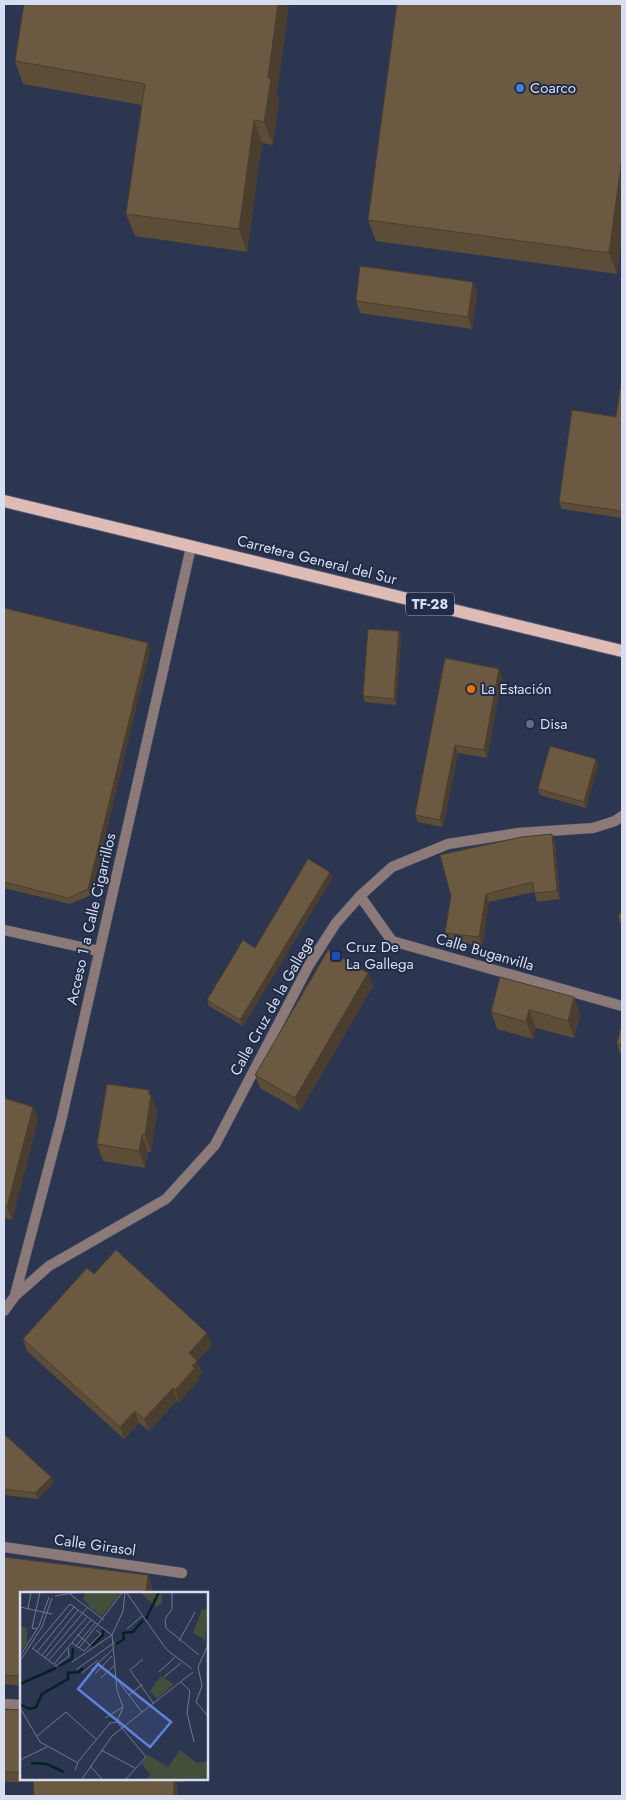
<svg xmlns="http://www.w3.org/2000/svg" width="626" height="1800" viewBox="0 0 626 1800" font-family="Jost,sans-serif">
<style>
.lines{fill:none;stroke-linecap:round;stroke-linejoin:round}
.street-casing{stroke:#4b546d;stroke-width:11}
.primary-casing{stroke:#4b546d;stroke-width:14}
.street{stroke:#8b7a77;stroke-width:10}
.primary{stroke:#debbb5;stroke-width:12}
.wall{fill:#5c4d38}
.shaded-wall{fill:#4b3e2e}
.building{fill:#6b5941;stroke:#4b3e2e}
.shop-dot{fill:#3f7fe0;stroke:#222c46;stroke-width:2}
.food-dot{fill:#e8710a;stroke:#222c46;stroke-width:2}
.service-dot{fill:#5c6f8a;stroke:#222c46;stroke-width:2}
.transit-dot{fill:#1a4fb4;stroke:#222c46;stroke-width:2}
.labels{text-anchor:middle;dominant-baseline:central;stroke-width:4;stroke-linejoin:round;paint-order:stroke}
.shield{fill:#222c46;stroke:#a1a9bc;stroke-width:1}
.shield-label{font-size:14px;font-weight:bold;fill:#d7deef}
.poi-label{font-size:15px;fill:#d7deef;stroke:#222c46;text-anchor:start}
.street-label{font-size:15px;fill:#d7deef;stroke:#222c46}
.inset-river{fill:none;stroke:#052222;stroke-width:2.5}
.inset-road{fill:none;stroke:#707990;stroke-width:1}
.view{fill:#5e80e0;fill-opacity:0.15;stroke:#5e80e0;stroke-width:2.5}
.inset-edge{fill:none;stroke:#d7deef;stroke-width:2.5}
</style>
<rect width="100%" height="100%" fill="#2c3651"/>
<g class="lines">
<g class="street-casing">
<path id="street" d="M360,896L392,941L622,1006
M4,930L99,951
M15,1295L61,1121L191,547
M4,1311L15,1296L49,1266L166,1199L215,1145L309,965L336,923L360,896L392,867L448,844L518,833L593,828L615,821L622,816
M4,1547L182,1573
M4,1704L21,1705"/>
</g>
<g class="primary-casing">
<path id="primary" d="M4,501L622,651"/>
</g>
<use href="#street" class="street"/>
<use href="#primary" class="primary"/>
</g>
<path class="wall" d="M622,4V236L617,274L376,241L368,220Z
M15,61L277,95L279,101L273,145L262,143L247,252L135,236L126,214L142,105L23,84Z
M473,282L477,294L472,329L360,313L356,301Z
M622,376V518L562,509L559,502L616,417Z
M4,608L150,650L91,895L70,904L4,888Z
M399,631L401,637L396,705L365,702L363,696Z
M499,669L502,677L487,758L458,753L443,827L418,822L415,815Z
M598,765L586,808L540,795L538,789Z
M552,834L555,843L560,899L537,902L534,892L489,902L482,946L448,941L445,933L451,896Z
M332,878L243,1026L209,1006L207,1000L255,948Z
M622,910V928L618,917Z
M373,986L300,1111L260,1088L255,1075Z
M574,997L580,1014L574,1038L536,1028L533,1039L497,1029L491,1012Z
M622,1025V1059L617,1044Z
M149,1090L157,1112L151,1152H148L145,1168L103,1161L97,1144Z
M4,1098L33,1107L38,1119L12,1220L4,1218Z
M94,1274L212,1345L197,1361L202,1373L198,1377L199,1380L179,1402L177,1400L149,1431L139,1423L124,1439L27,1351L23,1339Z
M4,1434L51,1477L53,1483L38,1499L4,1495Z
M4,1557L152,1585L151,1594H21V1686L4,1684Z
M4,1709L21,1710V1779H184V1782H4Z"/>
<path class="shaded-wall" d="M278,4H289L277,95L279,101L273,145L264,122L268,78Z
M254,120L262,143L247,252L239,229Z
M622,158V236L617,274L609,253Z
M473,282L477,294L472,329L468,317Z
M399,631L401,637L396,705L394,699Z
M148,643L150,650L91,895L88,889Z
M499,669L502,677L487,758L484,750Z
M455,745L458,753L443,827L440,820Z
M596,759L598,765L586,808L584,802Z
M552,834L555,843L560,899L557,891Z
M330,872L332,878L243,1026L240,1020Z
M486,894L489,902L482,946L479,937Z
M368,973L373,986L300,1111L295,1098Z
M574,997L580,1014L574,1038L568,1021Z
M529,1010L536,1028L533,1039L526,1022Z
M149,1090L157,1112L151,1152L145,1135Z
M33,1107L38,1119L12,1220L7,1207Z
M142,1135L148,1152L145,1168L139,1151Z
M207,1333L212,1345L193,1365L189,1353Z
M197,1361L202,1373L198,1377L199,1380L179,1402L175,1390Z
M173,1388L177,1400L149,1431L144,1419Z
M135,1411L139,1423L124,1439L120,1427Z
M51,1477L53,1483L38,1499L35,1493Z
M148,1575L152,1585L151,1594H146Z
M174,1779H176L177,1782L178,1796H174Z"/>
<path class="building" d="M24,4H278L268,78L271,79L264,122L254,120L239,229L126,214L145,84L15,61Z
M397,4H622V158L609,253L368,220Z
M360,266L473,282L468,317L356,301Z
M622,376V511L559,502L572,410L616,417Z
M4,608L148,643L88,889L68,898L4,882Z
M368,629L399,631L394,699L363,696Z
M445,658L499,669L484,750L455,745L440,820L415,815Z
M550,746L596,759L584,802L538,789Z
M552,834L557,891L534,893L533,882L486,894L479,937L445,933L451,896L440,855L521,837Z
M308,859L330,872L240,1020L207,1000L243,940L255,948Z
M622,910V920L618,917Z
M328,950L368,973L295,1098L255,1075Z
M500,977L574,997L568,1021L529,1010L526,1022L491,1012Z
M621,1025H622V1045L617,1044Z
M107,1084L149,1090V1095H151L145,1135H142L139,1151L97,1144Z
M4,1098L33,1107L7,1207L4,1206Z
M116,1250L207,1333L189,1353L197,1361L192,1366L195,1368L175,1390L173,1388L144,1419L135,1411L120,1427L23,1339L87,1268L94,1274Z
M4,1434L51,1477L35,1493L4,1489Z
M4,1557L148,1575L146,1594H21V1676L4,1675Z
M4,1709L21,1710V1772H4Z
M33,1779H174V1796H34Z"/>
<circle class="shop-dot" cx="520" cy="88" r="5"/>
<circle class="food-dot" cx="471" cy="689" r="5"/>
<circle class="service-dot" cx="530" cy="724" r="5"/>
<rect class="transit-dot" x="331" y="951" width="10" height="10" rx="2.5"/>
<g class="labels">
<rect class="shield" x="406" y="592.5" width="48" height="23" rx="4"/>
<g class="shield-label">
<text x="430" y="604">TF-28</text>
</g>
<g class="poi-label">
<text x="530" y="88">Coarco</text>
<text x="481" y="689">La Estación</text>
<text x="540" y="724">Disa</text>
<text x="346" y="947">Cruz De<tspan x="346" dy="17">La Gallega</tspan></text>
</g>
<g class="street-label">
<text transform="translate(317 560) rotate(14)">Carretera General del Sur</text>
<text transform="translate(91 919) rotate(-77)">Acceso 1 a Calle Cigarrillos</text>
<text transform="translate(485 952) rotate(16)">Calle Buganvilla</text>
<text transform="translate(272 1006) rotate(-61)">Calle Cruz de la Gallega</text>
<text transform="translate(95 1545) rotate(8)">Calle Girasol</text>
</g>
</g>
<g transform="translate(20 1592)">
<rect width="188" height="188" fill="#2c3651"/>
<path d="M66,0H102L82,24L68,14L72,9L69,12L63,8ZM120,0L142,2V11L136,15ZM182,17L187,18L185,48L173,41ZM0,33L7,37V51L0,60ZM141,84L154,92L137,107L130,99ZM160,158L177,171L187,170V187H127L131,183L122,172L128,163L148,175Z" fill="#434e3b"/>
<path class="inset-river" d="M126,27L139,0M96,52L104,47L103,41L113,40L123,28M72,54L83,43V38M39,74L52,67L53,56M0,92L36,76M1,113L10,117L16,115L22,102L48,87V81L59,80L63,76M11,171L27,172L44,180"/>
<path class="inset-road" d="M51,0V3L84,28M105,0L103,19L92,43L97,98L103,115L97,130L126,165L106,187M106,0L146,57L172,77M152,0V17L145,27L146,36L179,63M35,4L59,0M0,15L32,22M8,16L11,0M17,37L12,36L20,0M107,37L123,23M57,42L70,53M159,49L175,20M52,51L64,59L81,42L76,38M188,53L178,75L182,94L176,110L188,124M56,54L75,31M12,56L36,74L49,64L48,56M13,56L50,12L92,43M59,56L103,0M17,60L54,15M22,63L58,18M0,64L19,34L29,5M25,66L67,16M123,67L110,78L134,112M29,68L67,25M0,69L22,35L32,6M52,70L92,43M34,72L71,28M57,77L95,50M71,78L93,57M139,80L155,65M62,81L78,68M75,82L92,64M144,85L161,71M81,86L94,74M98,89L122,120M160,89L170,99L167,121L174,150M109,103L123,92M0,116L20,150L58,171L55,178M85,126L103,115M17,144L46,120L77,148M81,158L115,176M0,168L27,155M57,171L90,131L97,130M70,174L82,187M62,187L92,144L173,80"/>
<path class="view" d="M78,72L151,130L130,155L58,97Z"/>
<rect width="188" height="188" class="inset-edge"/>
</g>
<rect width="626" height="1800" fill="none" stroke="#d7deef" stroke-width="10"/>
</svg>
